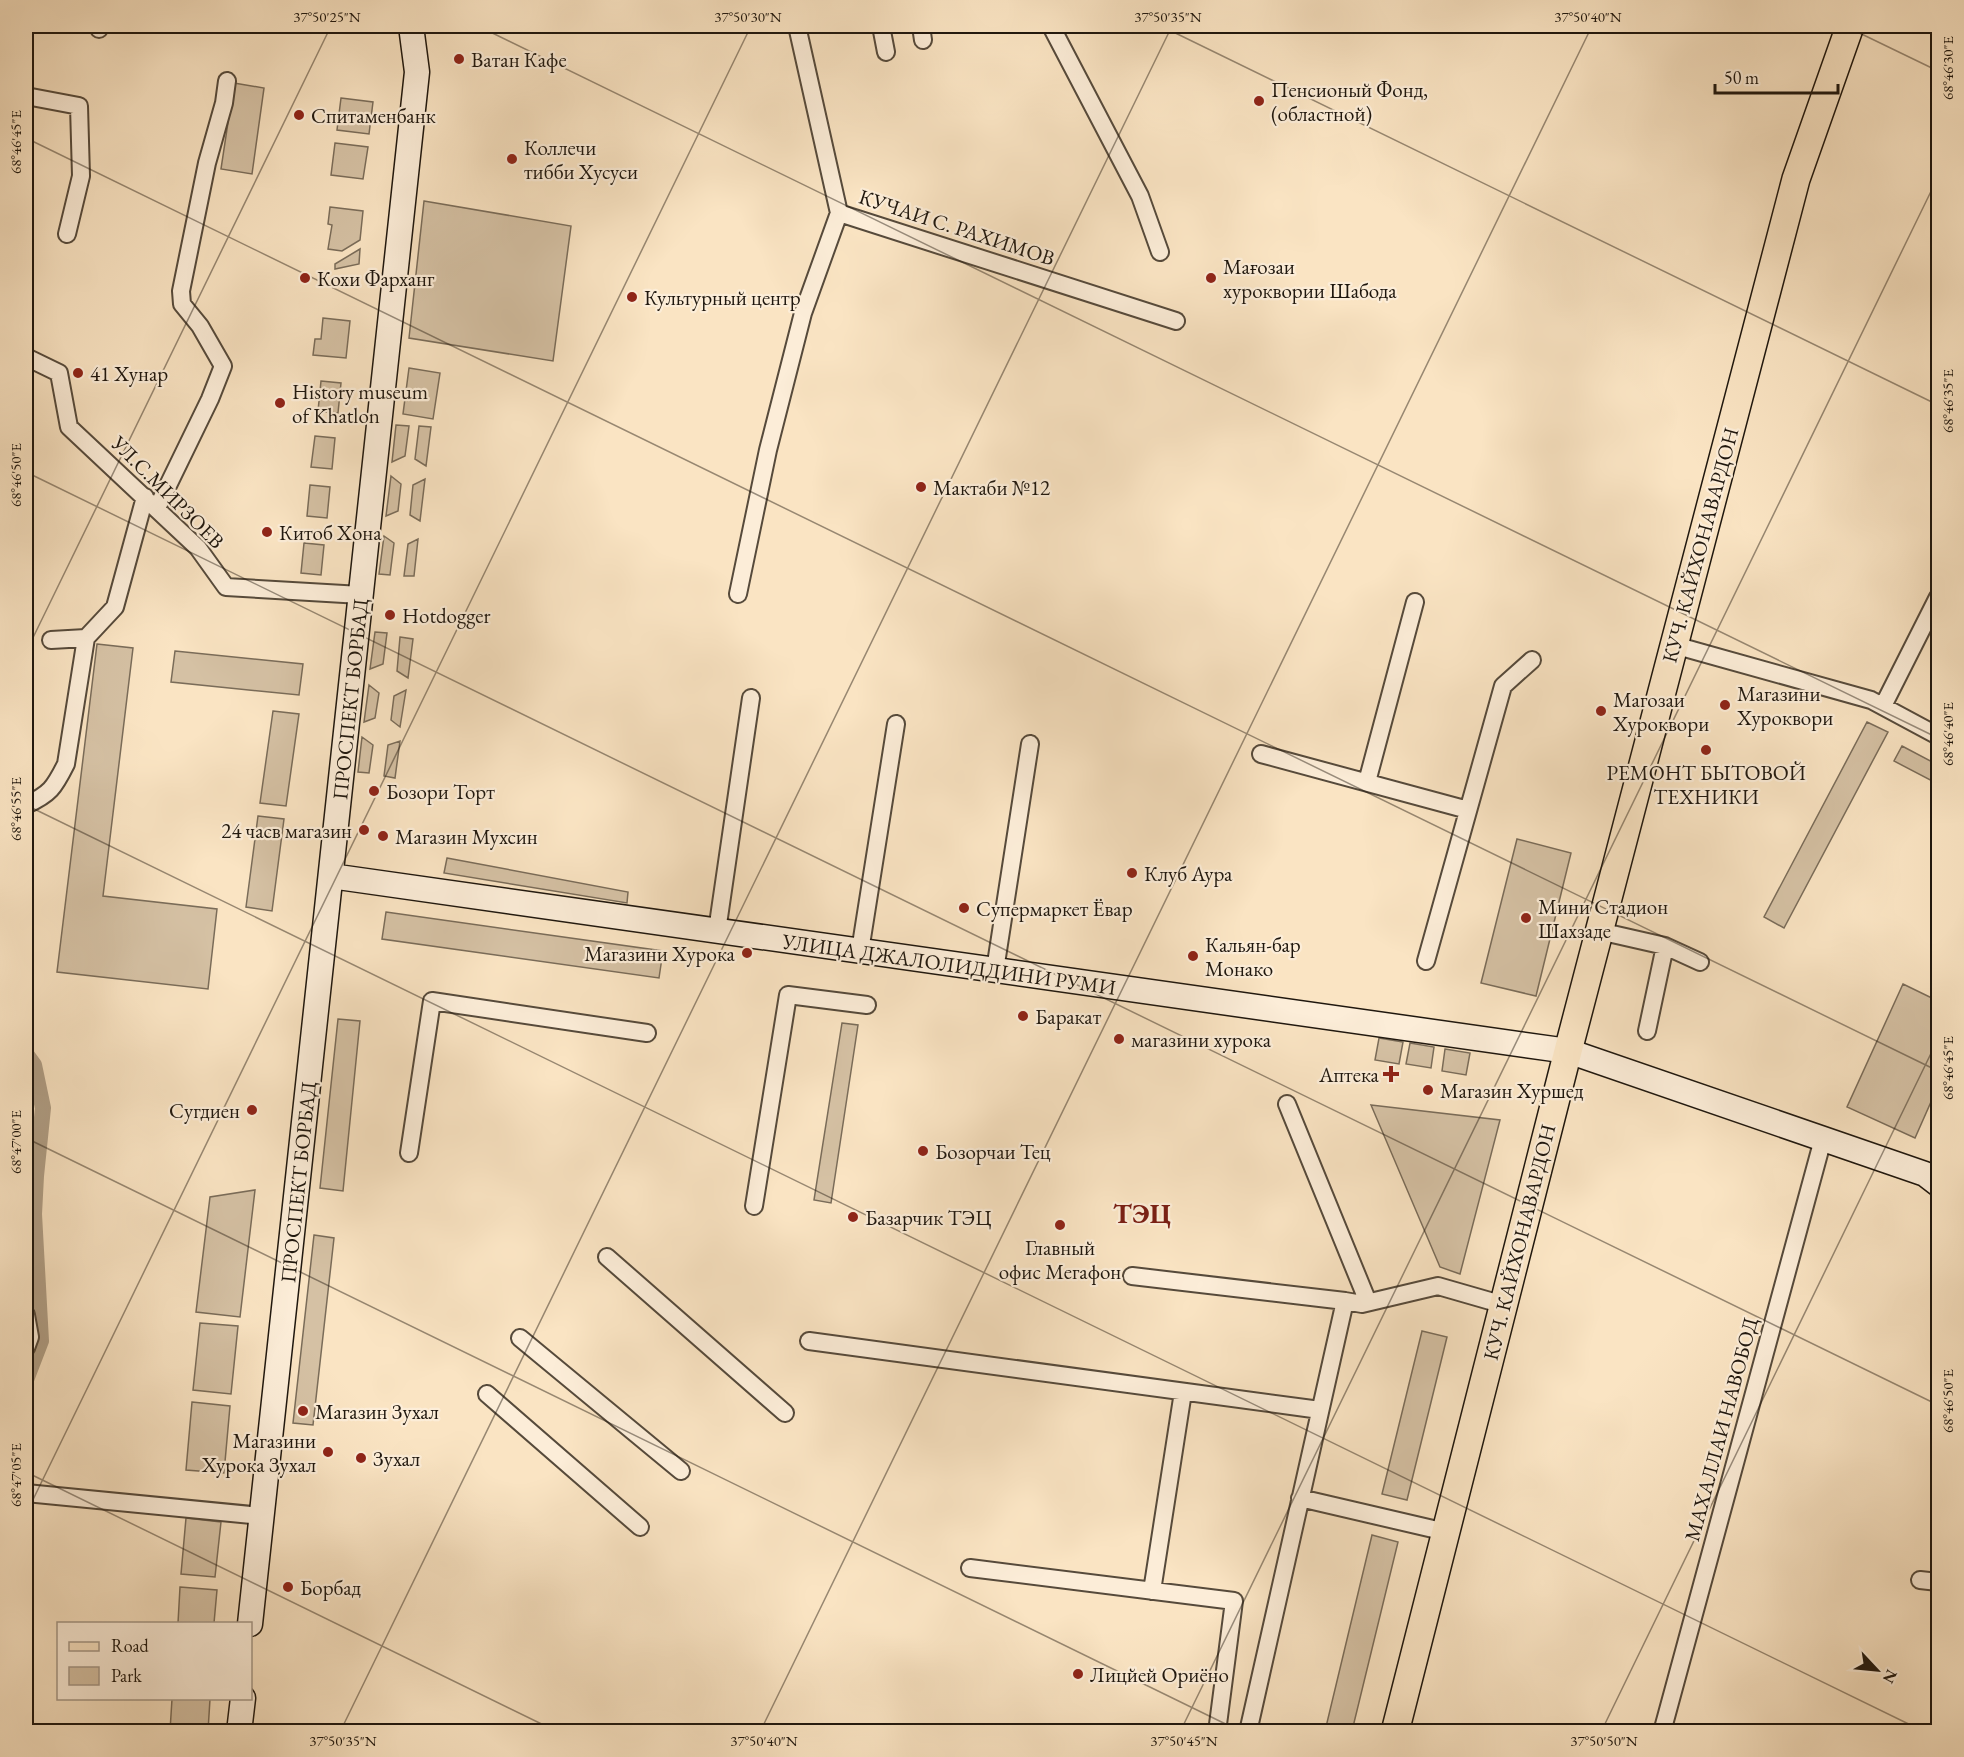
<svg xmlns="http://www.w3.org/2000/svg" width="1964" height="1757" viewBox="0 0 1964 1757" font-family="'EB Garamond',serif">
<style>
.green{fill:#d5c1a4;stroke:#7a6c59;stroke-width:1.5}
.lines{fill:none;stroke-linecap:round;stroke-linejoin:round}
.canal{stroke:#b09e85;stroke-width:16}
.street-casing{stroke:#564a3b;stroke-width:20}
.secondary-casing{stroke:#1f170e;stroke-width:27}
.primary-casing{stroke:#1f170e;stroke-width:30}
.street{stroke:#fcedd8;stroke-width:16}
.secondary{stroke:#fcedd8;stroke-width:24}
.primary{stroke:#fae4c3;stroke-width:27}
.ticks{fill:none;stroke:#1f170e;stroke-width:1.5;stroke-opacity:0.45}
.poi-dot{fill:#8f2418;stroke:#fcedd8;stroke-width:2}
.labels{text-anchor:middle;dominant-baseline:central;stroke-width:4.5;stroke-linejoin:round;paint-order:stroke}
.poi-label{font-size:21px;fill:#1f170e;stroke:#fcedd8;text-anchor:start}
.street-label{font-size:21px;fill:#1f170e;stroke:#fcedd8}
.district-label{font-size:27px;font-weight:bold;fill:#7a1f14;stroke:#fcedd8}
.neatline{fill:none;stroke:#1f170e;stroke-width:2}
.ticks-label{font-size:15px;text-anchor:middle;fill:#1f170e}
</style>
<rect width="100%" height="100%" fill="#fae4c3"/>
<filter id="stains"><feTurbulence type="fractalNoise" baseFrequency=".00333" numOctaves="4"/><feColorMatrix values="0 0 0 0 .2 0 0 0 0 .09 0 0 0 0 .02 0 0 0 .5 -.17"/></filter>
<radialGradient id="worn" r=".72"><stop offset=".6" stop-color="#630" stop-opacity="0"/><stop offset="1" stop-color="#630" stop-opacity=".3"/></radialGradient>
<path class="green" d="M234,83L264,88L252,174L221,169Z
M341,98L373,102L369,134L337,130Z
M335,143L368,147L363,179L331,175Z
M424,201L571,226L553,361L409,338Z
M330,207L363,211L360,240L342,251L328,249L332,225L328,224Z
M360,249L359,264L335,269V264Z
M323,318L350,321L346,358L313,355L315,339H321Z
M409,368L440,373L433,419L403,414Z
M321,381L341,383L338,413L318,411Z
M396,425L409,426L405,456L392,462Z
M419,426L431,427L426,466L415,459Z
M315,436L335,438L332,469L311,467Z
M391,476L401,484L398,511L386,516Z
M425,479L420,521L410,515L413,485Z
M310,485L330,487L327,518L307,516Z
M384,536L394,543L390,575L379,574Z
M418,539L414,576H404L408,544Z
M304,543L324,545L321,575L301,573Z
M375,632L387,633L383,664L370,669Z
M400,637L413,639L408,678L397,671Z
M97,644L133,648L103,896L217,909L208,989L57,972Z
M175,651L303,664L299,695L171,682Z
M369,685L379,693L375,718L364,722Z
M406,690L400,727L391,720L394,696Z
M273,711L299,714L286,806L260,803Z
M1867,722L1888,732L1784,928L1764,917Z
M362,737L373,745L369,773L358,772Z
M400,741L395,778L384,776L388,745Z
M1902,746L1938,765V778L1936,783L1894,761Z
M258,816L284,819L272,911L246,907Z
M1517,839L1571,853L1536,996L1481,983Z
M447,858L628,892L627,903L444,873Z
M386,912L663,951L659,978L382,939Z
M1903,984L1938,1001V1086L1915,1138L1847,1107Z
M338,1019L360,1021L343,1191L320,1188Z
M842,1023L858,1025L831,1203L814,1200Z
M1379,1038L1403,1042L1399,1064L1375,1060Z
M1410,1043L1434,1047L1431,1068L1406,1064Z
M1445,1049L1470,1053L1466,1075L1442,1071Z
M1371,1105L1500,1120L1460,1274L1440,1267Z
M255,1190L240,1317L196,1312L210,1197Z
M314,1235L334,1238L313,1425L293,1423Z
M200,1323L238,1326L231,1394L193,1390Z
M1422,1331L1447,1337L1407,1500L1382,1494Z
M192,1402L230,1406L224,1473L186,1470Z
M186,1518L221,1522L215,1577L181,1574Z
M1372,1535L1398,1542L1352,1731H1325Z
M180,1587L217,1590L214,1623H178Z
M172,1699H210L208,1731H170Z"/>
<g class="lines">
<path class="canal" d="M26,1054L34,1065L43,1108L36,1176L34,1214L41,1341L26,1380"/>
<g class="street-casing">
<path id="street" d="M99,26V29
M797,26L839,213L1176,321
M881,26L886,52
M921,26L923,40
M1051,26L1140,196L1160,252
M26,96L79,106L81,176L67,234
M26,357L59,373L69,427L198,548L226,587L361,595
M157,508L210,399L223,366L200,326L182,304L181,291L207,163L224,103L227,81
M738,594L768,450L803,313L839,213
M51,640L86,638L115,607L145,497
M1674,645L1871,700L1938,736
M1883,706L1938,597
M1261,754L1468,810
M1367,782L1415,602
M26,805C50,794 54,788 66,764L86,638
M717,931L751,698
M1599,931L1665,946L1700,962
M860,951L896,724
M1426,961L1503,686L1532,660
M995,970L1030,744
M1647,1031L1665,946
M1287,1104L1368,1302
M409,1153L432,1001L647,1033
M754,1206L788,995L867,1005
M607,1257L785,1413
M1132,1276L1345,1301
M26,1315L30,1337L26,1348
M520,1338L681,1471
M809,1341L1320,1410
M487,1394L640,1527
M26,1493L262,1516
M1300,1498L1446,1532
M970,1568L1234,1601L1217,1732
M1920,1580L1938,1582
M1152,1591L1183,1392
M1248,1732L1345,1301L1362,1304L1438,1286L1504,1305
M1662,1732L1823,1139"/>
</g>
<g class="secondary-casing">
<path id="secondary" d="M331,876L1568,1051L1925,1174L1938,1184
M250,1624L417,72L411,26
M239,1732L243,1698"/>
</g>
<g class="primary-casing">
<path id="primary" d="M1395,1732L1568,1051L1796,179L1850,26"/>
</g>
<use href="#street" class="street"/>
<use href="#secondary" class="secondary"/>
<use href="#primary" class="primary"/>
</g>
<path class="ticks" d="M478,26L1938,738M1161,26L1938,405M1845,26L1938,71M26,138L1938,1071M26,472L1938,1405M26,652L331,26M26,805L1925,1732M26,1138L1242,1732M26,1472L558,1732M26,1514L751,26M340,1732L1172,26M760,1732L1592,26M1180,1732L1938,177M1601,1732L1938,1039"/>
<g class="poi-dot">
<circle cx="459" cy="59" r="6"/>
<circle cx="1259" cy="101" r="6"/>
<circle cx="299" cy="115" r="6"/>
<circle cx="512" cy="159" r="6"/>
<circle cx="305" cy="278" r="6"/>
<circle cx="1211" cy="278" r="6"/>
<circle cx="632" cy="297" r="6"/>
<circle cx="78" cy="373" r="6"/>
<circle cx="280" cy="403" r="6"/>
<circle cx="921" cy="487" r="6"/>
<circle cx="267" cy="532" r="6"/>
<circle cx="390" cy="615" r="6"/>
<circle cx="1725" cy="705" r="6"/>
<circle cx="1601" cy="711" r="6"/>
<circle cx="1706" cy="750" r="6"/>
<circle cx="374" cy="791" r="6"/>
<circle cx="364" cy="830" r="6"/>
<circle cx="383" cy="836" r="6"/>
<circle cx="1132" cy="873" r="6"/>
<circle cx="964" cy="908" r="6"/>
<circle cx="1526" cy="918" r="6"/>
<circle cx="747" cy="953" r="6"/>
<circle cx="1193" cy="956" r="6"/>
<circle cx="1023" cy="1016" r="6"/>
<circle cx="1119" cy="1039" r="6"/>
<path d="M1388 1065h6v6h6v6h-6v6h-6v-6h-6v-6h6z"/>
<circle cx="1428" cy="1090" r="6"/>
<circle cx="252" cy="1110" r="6"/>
<circle cx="923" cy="1151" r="6"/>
<circle cx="853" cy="1217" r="6"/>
<circle cx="1060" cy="1225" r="6"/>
<circle cx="303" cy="1411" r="6"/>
<circle cx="328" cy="1452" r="6"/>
<circle cx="361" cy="1458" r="6"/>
<circle cx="288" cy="1587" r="6"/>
<circle cx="1078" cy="1674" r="6"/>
</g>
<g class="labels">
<g class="poi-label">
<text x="471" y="59">Ватан Кафе</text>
<text x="1271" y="89">Пенсионый Фонд,<tspan x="1271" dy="24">(областной)</tspan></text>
<text x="311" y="115">Спитаменбанк</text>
<text x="524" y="147">Коллечи<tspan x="524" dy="24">тибби Хусуси</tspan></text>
<text x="1223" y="266">Мағозаи<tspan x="1223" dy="24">хуроквории Шабода</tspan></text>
<text x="317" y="278">Кохи Фарханг</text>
<text x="644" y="297">Культурный центр</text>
<text x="90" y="373">41 Хунар</text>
<text x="292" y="391">History museum<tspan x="292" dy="24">of Khatlon</tspan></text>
<text x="933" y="487">Мактаби №12</text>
<text x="279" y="532">Китоб Хона</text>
<text x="402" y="615">Hotdogger</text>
<text x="1737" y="693">Магазини<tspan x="1737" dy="24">Хуроквори</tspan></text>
<text x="1613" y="699">Магозаи<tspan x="1613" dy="24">Хуроквори</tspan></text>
<text x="1706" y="772" text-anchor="middle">РЕМОНТ БЫТОВОЙ<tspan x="1706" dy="24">ТЕХНИКИ</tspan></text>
<text x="386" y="791">Бозори Торт</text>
<text x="352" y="830" text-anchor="end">24 часв магазин</text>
<text x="395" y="836">Магазин Мухсин</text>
<text x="1144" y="873">Клуб Аура</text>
<text x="1538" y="906">Мини Стадион<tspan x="1538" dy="24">Шахзаде</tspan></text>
<text x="976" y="908">Супермаркет Ёвар</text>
<text x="1205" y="944">Кальян-бар<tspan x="1205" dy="24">Монако</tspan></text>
<text x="735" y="953" text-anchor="end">Магазини Хурока</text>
<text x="1035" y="1016">Баракат</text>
<text x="1131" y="1039">магазини хурока</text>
<text x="1379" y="1074" text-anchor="end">Аптека</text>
<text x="1440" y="1090">Магазин Хуршед</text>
<text x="240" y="1110" text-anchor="end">Сугдиен</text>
<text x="935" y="1151">Бозорчаи Тец</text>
<text x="865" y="1217">Базарчик ТЭЦ</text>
<text x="1060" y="1247" text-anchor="middle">Главный<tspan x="1060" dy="24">офис Мегафон</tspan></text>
<text x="315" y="1411">Магазин Зухал</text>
<text x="316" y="1440" text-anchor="end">Магазини<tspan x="316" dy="24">Хурока Зухал</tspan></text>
<text x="373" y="1458">Зухал</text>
<text x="300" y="1587">Борбад</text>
<text x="1090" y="1674">Лицйей Ориёно</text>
</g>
<g class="street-label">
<text transform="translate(957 227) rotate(18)">КУЧАИ С. РАХИМОВ</text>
<text transform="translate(168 492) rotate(45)">УЛ.С.МИРЗОЕВ</text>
<text transform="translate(1700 545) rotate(-75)">КУЧ. КАЙХОНАВАРДОН</text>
<text transform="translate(350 699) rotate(-84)">ПРОСПЕКТ БОРБАД</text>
<text transform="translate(949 964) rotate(8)">УЛИЦА ДЖАЛОЛИДДИНИ РУМИ</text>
<text transform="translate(298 1182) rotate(-84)">ПРОСПЕКТ БОРБАД</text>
<text transform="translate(1519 1242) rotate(-76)">КУЧ. КАЙХОНАВАРДОН</text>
<text transform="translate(1721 1429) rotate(-75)">МАХАЛЛАИ НАВОБОД</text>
</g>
<g class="district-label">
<text x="1142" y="1213">ТЭЦ</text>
</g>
</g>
<rect width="1964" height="1757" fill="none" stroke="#fae4c3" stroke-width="66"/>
<rect x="57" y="1622" width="195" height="78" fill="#fcedd8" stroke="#a49787" stroke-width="1.5"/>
<rect x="69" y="1642" width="30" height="9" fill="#fae4c3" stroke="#a49787" stroke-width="1.5"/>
<text x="111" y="1652" font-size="18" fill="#1f170e">Road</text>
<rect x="69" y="1667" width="30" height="18" fill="#d5c1a4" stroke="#a49787" stroke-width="1.5"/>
<text x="111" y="1682" font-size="18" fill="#1f170e">Park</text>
<g transform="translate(1877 1670) rotate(116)" stroke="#fcedd8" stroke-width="4.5" paint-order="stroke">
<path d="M0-4.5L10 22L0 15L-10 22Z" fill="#1f170e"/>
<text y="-9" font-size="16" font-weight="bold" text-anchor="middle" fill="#1f170e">N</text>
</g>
<path d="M1715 84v9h123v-9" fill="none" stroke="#1f170e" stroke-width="3"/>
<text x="1724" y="84" font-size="18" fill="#1f170e" stroke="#fcedd8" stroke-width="4.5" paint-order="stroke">50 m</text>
<rect x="33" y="33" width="1898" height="1691" class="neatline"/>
<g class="ticks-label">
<text x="327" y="22">37°50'25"N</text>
<text x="748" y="22">37°50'30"N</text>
<text x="1168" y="22">37°50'35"N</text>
<text x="1588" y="22">37°50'40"N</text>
<text transform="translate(1948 68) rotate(-90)" y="5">68°46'30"E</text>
<text transform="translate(16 142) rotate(-90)" y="5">68°46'45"E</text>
<text transform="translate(1948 401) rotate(-90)" y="5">68°46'35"E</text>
<text transform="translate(16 475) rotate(-90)" y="5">68°46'50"E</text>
<text transform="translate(1948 734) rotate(-90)" y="5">68°46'40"E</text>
<text transform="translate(16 809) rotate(-90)" y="5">68°46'55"E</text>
<text transform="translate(1948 1068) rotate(-90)" y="5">68°46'45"E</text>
<text transform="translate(16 1142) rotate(-90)" y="5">68°47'00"E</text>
<text transform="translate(1948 1401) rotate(-90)" y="5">68°46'50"E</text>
<text transform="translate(16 1475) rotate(-90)" y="5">68°47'05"E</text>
<text x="343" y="1746">37°50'35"N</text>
<text x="764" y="1746">37°50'40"N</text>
<text x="1184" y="1746">37°50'45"N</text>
<text x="1604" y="1746">37°50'50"N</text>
</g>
<rect width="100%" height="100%" filter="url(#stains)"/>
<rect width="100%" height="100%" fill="url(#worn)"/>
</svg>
